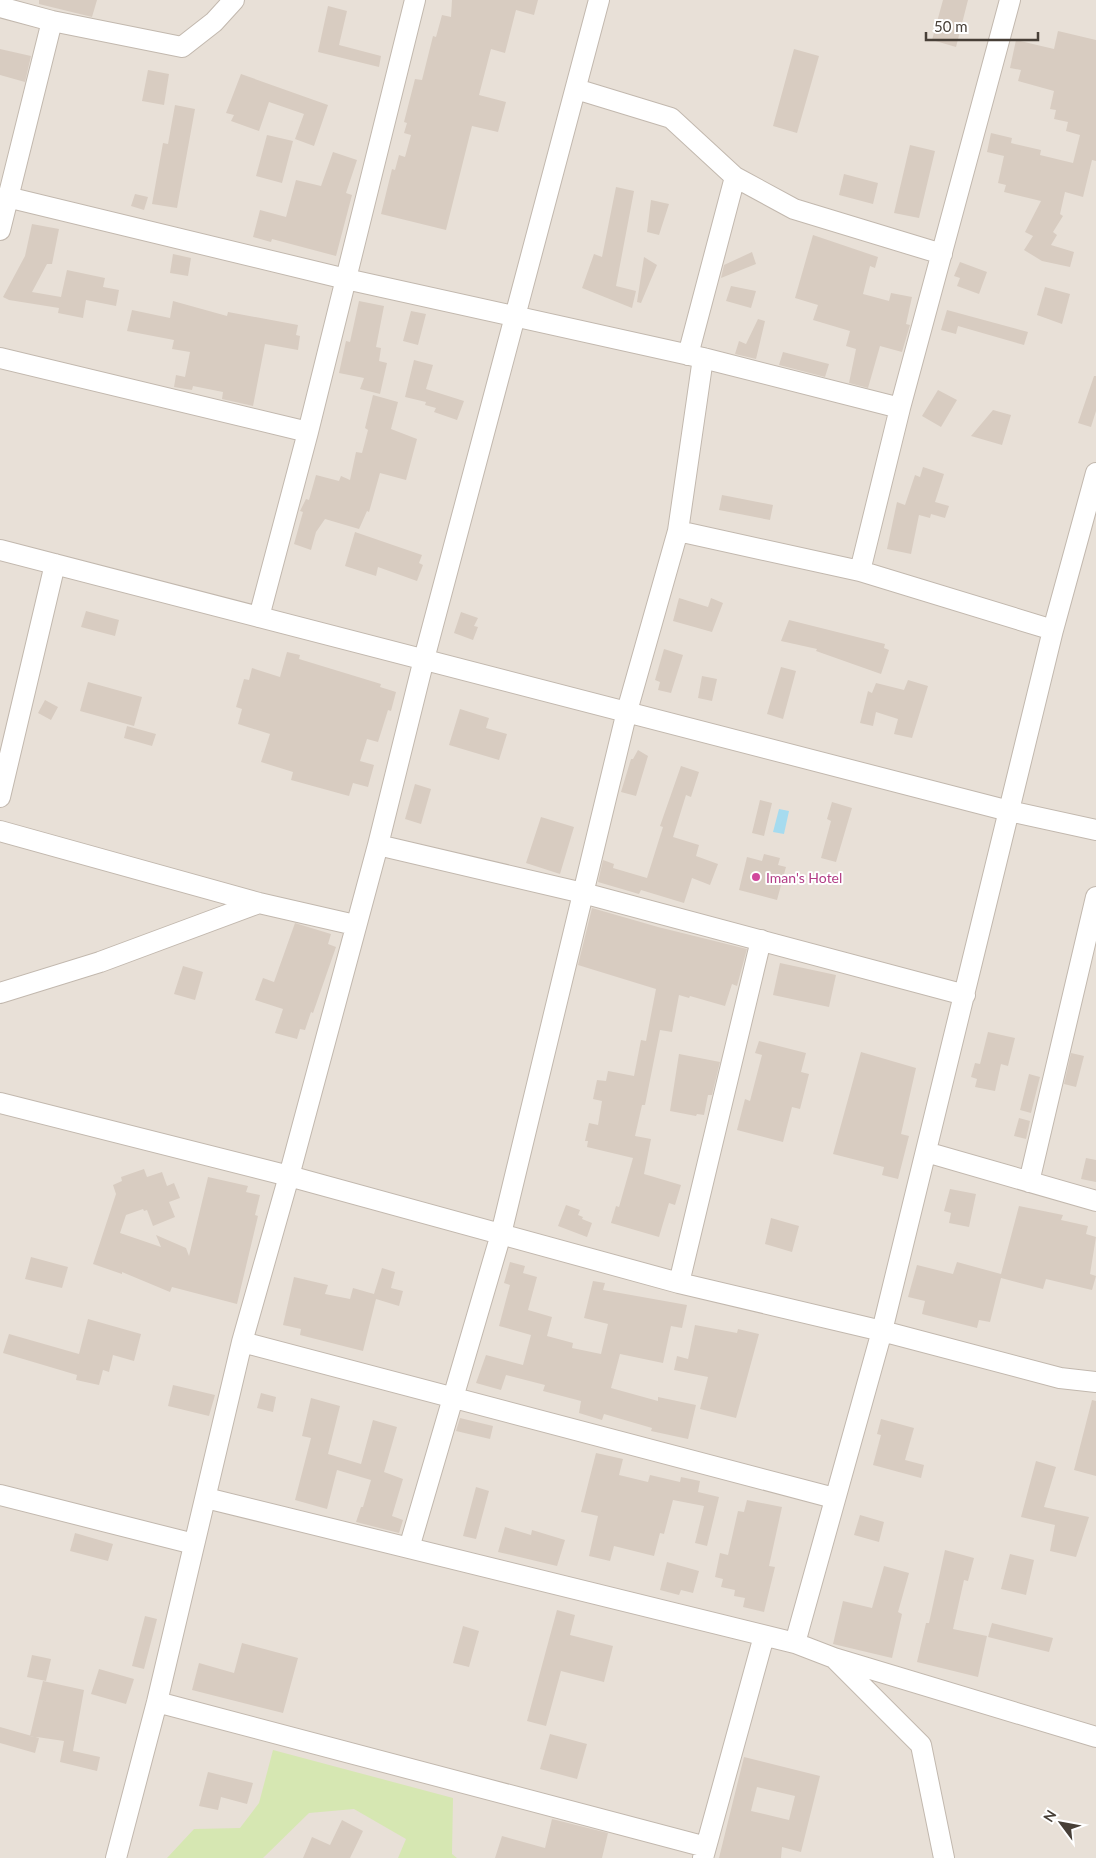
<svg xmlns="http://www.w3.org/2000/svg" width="1096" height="1858" viewBox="0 0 1096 1858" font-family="Lato,sans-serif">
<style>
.residential{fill:#e8e0d7}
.green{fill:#d6e7b2}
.water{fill:#a6dbef}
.building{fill:#d8ccc1;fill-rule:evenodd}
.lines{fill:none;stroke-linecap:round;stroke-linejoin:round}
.minor-casing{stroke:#c2b8ae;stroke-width:22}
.minor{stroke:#fff;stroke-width:20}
.hotel-dot{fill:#d1479c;stroke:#fff;stroke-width:2}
.labels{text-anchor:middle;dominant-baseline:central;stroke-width:4;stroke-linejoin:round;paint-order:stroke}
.hotel-label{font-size:14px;fill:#b23c85;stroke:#fff;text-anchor:start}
</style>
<rect width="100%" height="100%" fill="#f4efe8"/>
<path class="residential" d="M0,0H1096V1858H0Z"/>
<path class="green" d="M273,1750L453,1798L452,1854L457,1858H398L406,1839L354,1809L309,1813L263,1858H167L194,1829L240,1828L259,1803Z"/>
<path class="water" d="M779,809L789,811L784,834L773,832Z"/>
<path class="building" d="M39,0H97L92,17L39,4Z
M452,0H538L534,15L516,10L505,53L491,49L479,95L506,102L498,132L472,126L446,230L381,214L392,169L395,170L399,155L405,157L411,135L404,133L407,123L404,122L415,79L422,80L433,36L436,37L442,15L451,17Z
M943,0H968L956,47L932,40Z
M328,6L347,11L339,45L381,56L379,67L318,52Z
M1058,31L1096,40V161L1092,160L1083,197L1065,192L1060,214L1063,216L1053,232L1057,235L1051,245L1074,252L1070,267L1042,261L1024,250L1033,236L1025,232L1041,201L1004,192L1006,185L998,183L1004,156L987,152L991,133L1012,138L1011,143L1041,150L1040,155L1073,163L1080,135L1066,131L1068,122L1054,119L1056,110L1050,109L1054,91L1018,81L1021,70L1010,68L1016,40L1054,49Z
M0,49L31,56L25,82L0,75Z
M794,49L819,56L797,133L773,126Z
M148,70L169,74L164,105L142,101Z
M241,74L328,105L314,146L295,139L304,114L269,102L259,131L231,121L234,115L226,113Z
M175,105L195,109L177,208L152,204L163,143L168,144Z
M267,135L293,141L282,183L256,176Z
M910,145L935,151L919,218L894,213Z
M333,152L357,160L346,193L352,195L336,256L272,239L271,242L253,237L260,210L286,217L296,180L321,186Z
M844,174L878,183L873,204L839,195Z
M616,187L634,191L616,286L636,291L632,308L582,288L594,254L602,257Z
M135,194L148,197L144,210L131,206Z
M651,200L669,204L659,235L647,232Z
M32,224L59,229L52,264H47L32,292L61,297L67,270L105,278L103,287L119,290L116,306L86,300L83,318L58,313L59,308L9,300L3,297L25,256Z
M813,235L878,257L875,268L870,266L863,294L889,301L891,293L912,297L906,324L910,325L902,352L880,346L868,388L849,383L856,349L846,346L850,331L813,320L818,305L795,298Z
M752,252L756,264L721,278L724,265Z
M173,254L191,258L188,276L170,273Z
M644,257L657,265L641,303L637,302Z
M960,262L987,272L979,294L957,286L960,278L954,276Z
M731,286L756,291L751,308L726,301Z
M1045,287L1070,294L1062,324L1037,315Z
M173,301L227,316L228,312L298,325L296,335L300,336L298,350L265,344L253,406L222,399L223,392L193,386L192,390L174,387L176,375L185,377L190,352L172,349L174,340L127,331L132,310L170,318Z
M359,301L384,306L376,347L381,348L379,361L387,363L380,394L360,389L364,378L339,373L346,341L350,342Z
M947,310L1028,332L1024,345L958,326L956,334L941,330Z
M411,311L426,314L418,345L403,341Z
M758,319L765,321L756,359L735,354L739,341L746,344Z
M783,352L829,364L825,377L779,365Z
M414,360L433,365L426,389L464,401L457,420L434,412L436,408L425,405L426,402L405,397Z
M1094,376H1096V411L1091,427L1078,423Z
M938,390L957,400L941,427L922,416Z
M373,395L398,402L391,429L417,439L406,480L380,473L369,512L367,511L359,529L325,519L316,532L311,550L294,544L303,512L300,511L306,499L309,500L316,475L339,481L341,476L350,480L356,452L362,453L368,430L365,428Z
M993,410L1011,415L1002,445L971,436Z
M923,467L944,474L935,502L949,506L945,518L931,514L930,518L919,515L911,554L887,549L897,502L905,505L915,475L920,477Z
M722,495L773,505L770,520L719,510Z
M355,532L422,555L419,563L423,565L417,581L378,567L376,576L345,566Z
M679,598L708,607L711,598L723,603L712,632L673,621Z
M86,611L119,620L115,636L81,627Z
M461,612L478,618L474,626L478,627L473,640L454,633Z
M789,620L885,644L884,648L889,650L881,674L816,651L817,649L781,641Z
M664,649L683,655L671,693L658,690L660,682L655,680Z
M287,652L300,655L299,659L381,684L380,687L396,692L391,711L388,710L378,742L367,739L360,761L374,765L368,787L353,783L349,796L291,780L293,772L261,762L270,734L238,724L242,709L236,707L244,679L249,680L252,668L280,677Z
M781,667L796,671L783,719L767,714Z
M702,676L717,679L712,701L698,698Z
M908,680L928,686L912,738L894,734L898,719L876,712L873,726L860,723L868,691L872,693L876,683L904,690Z
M88,682L142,697L134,726L80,711Z
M45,700L58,707L51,720L38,713Z
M460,709L489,718L486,728L507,734L499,760L449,745Z
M127,726L156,734L152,746L124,738Z
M638,750L648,756L636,796L621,792L631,759H633Z
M681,766L699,772L691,797L686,795L673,837L699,845L696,856L718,864L710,885L692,878L684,903L641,890L639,894L598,882L603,860L614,864L613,868L647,878L663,827L660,826Z
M415,784L431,789L421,824L405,819Z
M760,800L772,803L764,836L752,833Z
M832,802L852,808L836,862L821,858L831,821L827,819Z
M541,817L574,827L560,874L526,863Z
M764,854L780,858L778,865L786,867L777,900L739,890L747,857L762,861Z
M592,908L658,927L747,949L737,986L732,984L725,1006L690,996L689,998L679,995L672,1032L660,1030L645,1105H642L635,1136L651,1139L644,1174L681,1185L675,1205L669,1203L659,1237L611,1223L616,1206L619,1207L633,1158L587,1147L588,1141H585L589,1123L598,1125L602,1101L593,1099L597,1080L606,1081L608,1071L634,1076L641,1040L646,1041L656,989L578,965Z
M295,923L331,934L328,944L336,947L313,1013L311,1012L305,1030L300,1029L297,1039L275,1033L283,1009L255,1000L263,978L274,982Z
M780,963L836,975L829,1007L773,995Z
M183,966L203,972L195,1000L174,994Z
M988,1032L1015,1038L1008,1066L1001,1064L995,1091L975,1087L977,1079L971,1077L975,1063L980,1064Z
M759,1041L806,1053L801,1072L809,1074L800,1109L792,1107L783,1142L737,1130L745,1099L750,1101L762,1055L755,1053Z
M861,1052L916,1068L901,1134L909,1136L898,1179L882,1175L884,1167L833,1154Z
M1071,1053L1084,1056L1076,1087L1064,1084Z
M679,1054L720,1062L712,1095H708L704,1115L697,1114L696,1116L670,1111Z
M1029,1074L1040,1077L1031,1113L1020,1110Z
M1019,1118L1030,1121L1026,1139L1014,1136Z
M1086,1158L1096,1160V1182L1081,1179Z
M144,1169L147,1177L162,1172L167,1186L174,1183L180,1198L169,1202L175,1217L153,1226L147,1210L144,1211L143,1209L126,1215L120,1233L161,1247L156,1235L186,1248L189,1256L208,1177L248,1186L246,1192L260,1195L255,1215L258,1216L237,1304L172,1287L170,1292L122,1272V1274L93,1264L116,1194L113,1185L122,1181L121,1177Z
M950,1189L976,1194L969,1227L949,1223L951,1213L944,1211Z
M566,1205L580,1210L578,1215L583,1217L582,1219L592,1223L587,1237L558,1226Z
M1019,1206L1063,1215L1061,1220L1088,1226L1086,1234L1096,1237L1090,1274L1096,1276L1092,1290L1046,1279L1043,1289L1001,1278L990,1322L979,1320L977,1328L922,1314L925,1301L908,1297L917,1265L953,1274L957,1262L1001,1274Z
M771,1218L799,1226L792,1252L765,1244Z
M31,1257L68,1267L62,1288L25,1279Z
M510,1262L525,1266L523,1273L537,1277L528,1310L552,1317L547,1336L573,1343L572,1348L601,1354L608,1324L584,1318L593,1281L605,1283L603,1290L687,1305L682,1328L671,1326L663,1363L620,1354L611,1388L658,1401V1397L696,1405L688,1439L651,1431L652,1428L604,1414L602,1420L579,1413L581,1401L543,1391L545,1385L506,1375L501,1390L476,1383L486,1355L523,1365L531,1335L499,1326L510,1285L504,1283Z
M382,1268L395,1272L391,1288L403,1291L399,1306L376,1299L363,1351L300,1335L301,1329L283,1325L294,1277L328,1285L325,1294L350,1299L353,1288L374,1294Z
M88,1319L141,1334L134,1361L113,1355L109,1372L103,1370L99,1385L76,1380L77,1375L3,1353L9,1334L79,1354Z
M695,1325L737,1333L738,1329L759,1334L736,1418L700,1409L708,1377L674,1370L677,1356L688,1359Z
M173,1385L215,1395L209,1416L168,1406Z
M261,1393L276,1397L273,1412L257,1408Z
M311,1398L340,1406L328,1454L361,1464L373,1420L397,1427L384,1472L403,1479L392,1516L403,1520L399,1533L356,1522L361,1507H363L371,1480L337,1470L327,1509L295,1500L311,1438L302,1436Z
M1092,1400L1096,1401V1476L1074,1470Z
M460,1418L493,1426L490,1439L456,1431Z
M881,1419L914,1428L905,1460L924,1465L921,1478L873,1465L881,1435L877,1434Z
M596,1453L623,1459L619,1475L648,1482L650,1475L680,1482L681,1477L700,1481L698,1492L719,1497L707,1546L695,1543L704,1506L673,1500L664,1534L660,1533L654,1556L614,1546L610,1561L589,1556L598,1516L581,1512Z
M1036,1461L1056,1467L1044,1507L1089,1517L1076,1557L1050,1551L1055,1525L1021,1517Z
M476,1487L489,1491L476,1539L463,1536Z
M747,1500L782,1507L769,1566L775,1567L764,1612L743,1607L745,1598L734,1596L735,1590L721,1587L723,1579L715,1577L720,1553L728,1555L738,1511L744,1512Z
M860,1515L884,1522L879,1542L854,1535Z
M505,1527L531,1535L532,1530L565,1540L557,1566L498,1552Z
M75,1533L113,1544L108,1561L70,1551Z
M945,1550L974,1558L968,1581L964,1580L953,1629L987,1636L978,1677L917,1662L926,1623H929Z
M1010,1554L1034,1560L1026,1595L1001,1589Z
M667,1562L699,1571L693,1593L681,1590L679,1595L660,1590Z
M884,1566L909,1573L898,1612L902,1614L892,1658L833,1644L843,1601L872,1608Z
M557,1610L575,1615L570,1635L613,1646L604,1682L561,1671L546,1726L527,1721Z
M145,1616L157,1619L144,1669L132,1666Z
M992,1623L1053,1638L1049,1652L988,1637Z
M463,1626L479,1631L469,1667L453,1663Z
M242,1643L298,1658L283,1713L192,1690L199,1663L234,1673Z
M32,1655L51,1659L46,1681L27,1677Z
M99,1669L134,1679L126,1704L91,1694Z
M43,1681L84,1690L73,1751L100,1757L97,1771L60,1762L64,1741L30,1736Z
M0,1727L39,1738L35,1753L0,1743Z
M550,1734L587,1744L577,1779L540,1769Z
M744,1757L820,1776L801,1852L782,1847L781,1858H719ZM757,1787L795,1796L789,1820L751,1811Z
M208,1772L253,1783L247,1804L221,1797L218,1810L199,1806Z
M552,1819L608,1833L602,1858H495L502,1836L545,1848Z
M342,1820L363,1831L350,1858H303L312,1837L330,1845Z"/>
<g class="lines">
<g class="minor-casing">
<path id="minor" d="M0,7L52,21L182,47L214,22L234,0
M576,89L671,118L735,177L794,209L942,254
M7,197L346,279L703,358L900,408
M0,230L52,21
M688,355L735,177
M0,358L308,432
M678,531L860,571L1053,630
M0,550L1009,811L1096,830
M860,571L900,408L1010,0
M259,617L308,432L415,0
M0,797L55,564
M0,831L259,903L355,925
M378,845L583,893L965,995
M0,993L100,962L259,903
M0,1103L289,1176L679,1283L882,1331L1060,1378L1096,1382
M926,1152L1096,1201
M1029,1182L1096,897
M679,1283L761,940
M242,1342L834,1498
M0,1495L194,1544
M206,1498L795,1643L834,1658L1096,1737
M409,1548L501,1234L627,711L678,531L703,358
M795,1643L882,1331L1053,630L1096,473
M836,1660L921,1745L944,1858
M157,1702L706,1847
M116,1858L157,1702L242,1342L289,1176L378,845L424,659L599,0
M703,1858L764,1636"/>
</g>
<use href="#minor" class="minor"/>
</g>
<circle class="hotel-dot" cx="756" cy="877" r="5"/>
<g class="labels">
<g class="hotel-label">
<text x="766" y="877">Iman's Hotel</text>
</g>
</g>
<g transform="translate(1061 1823) rotate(302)" stroke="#ffffff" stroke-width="4" paint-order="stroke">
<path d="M0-4L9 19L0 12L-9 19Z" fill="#473f37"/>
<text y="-8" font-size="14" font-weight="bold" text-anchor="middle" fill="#473f37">N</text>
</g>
<path d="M926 32v8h112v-8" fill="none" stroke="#473f37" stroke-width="2.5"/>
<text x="934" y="32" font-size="15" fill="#473f37" stroke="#ffffff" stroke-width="4" paint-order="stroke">50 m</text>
</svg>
